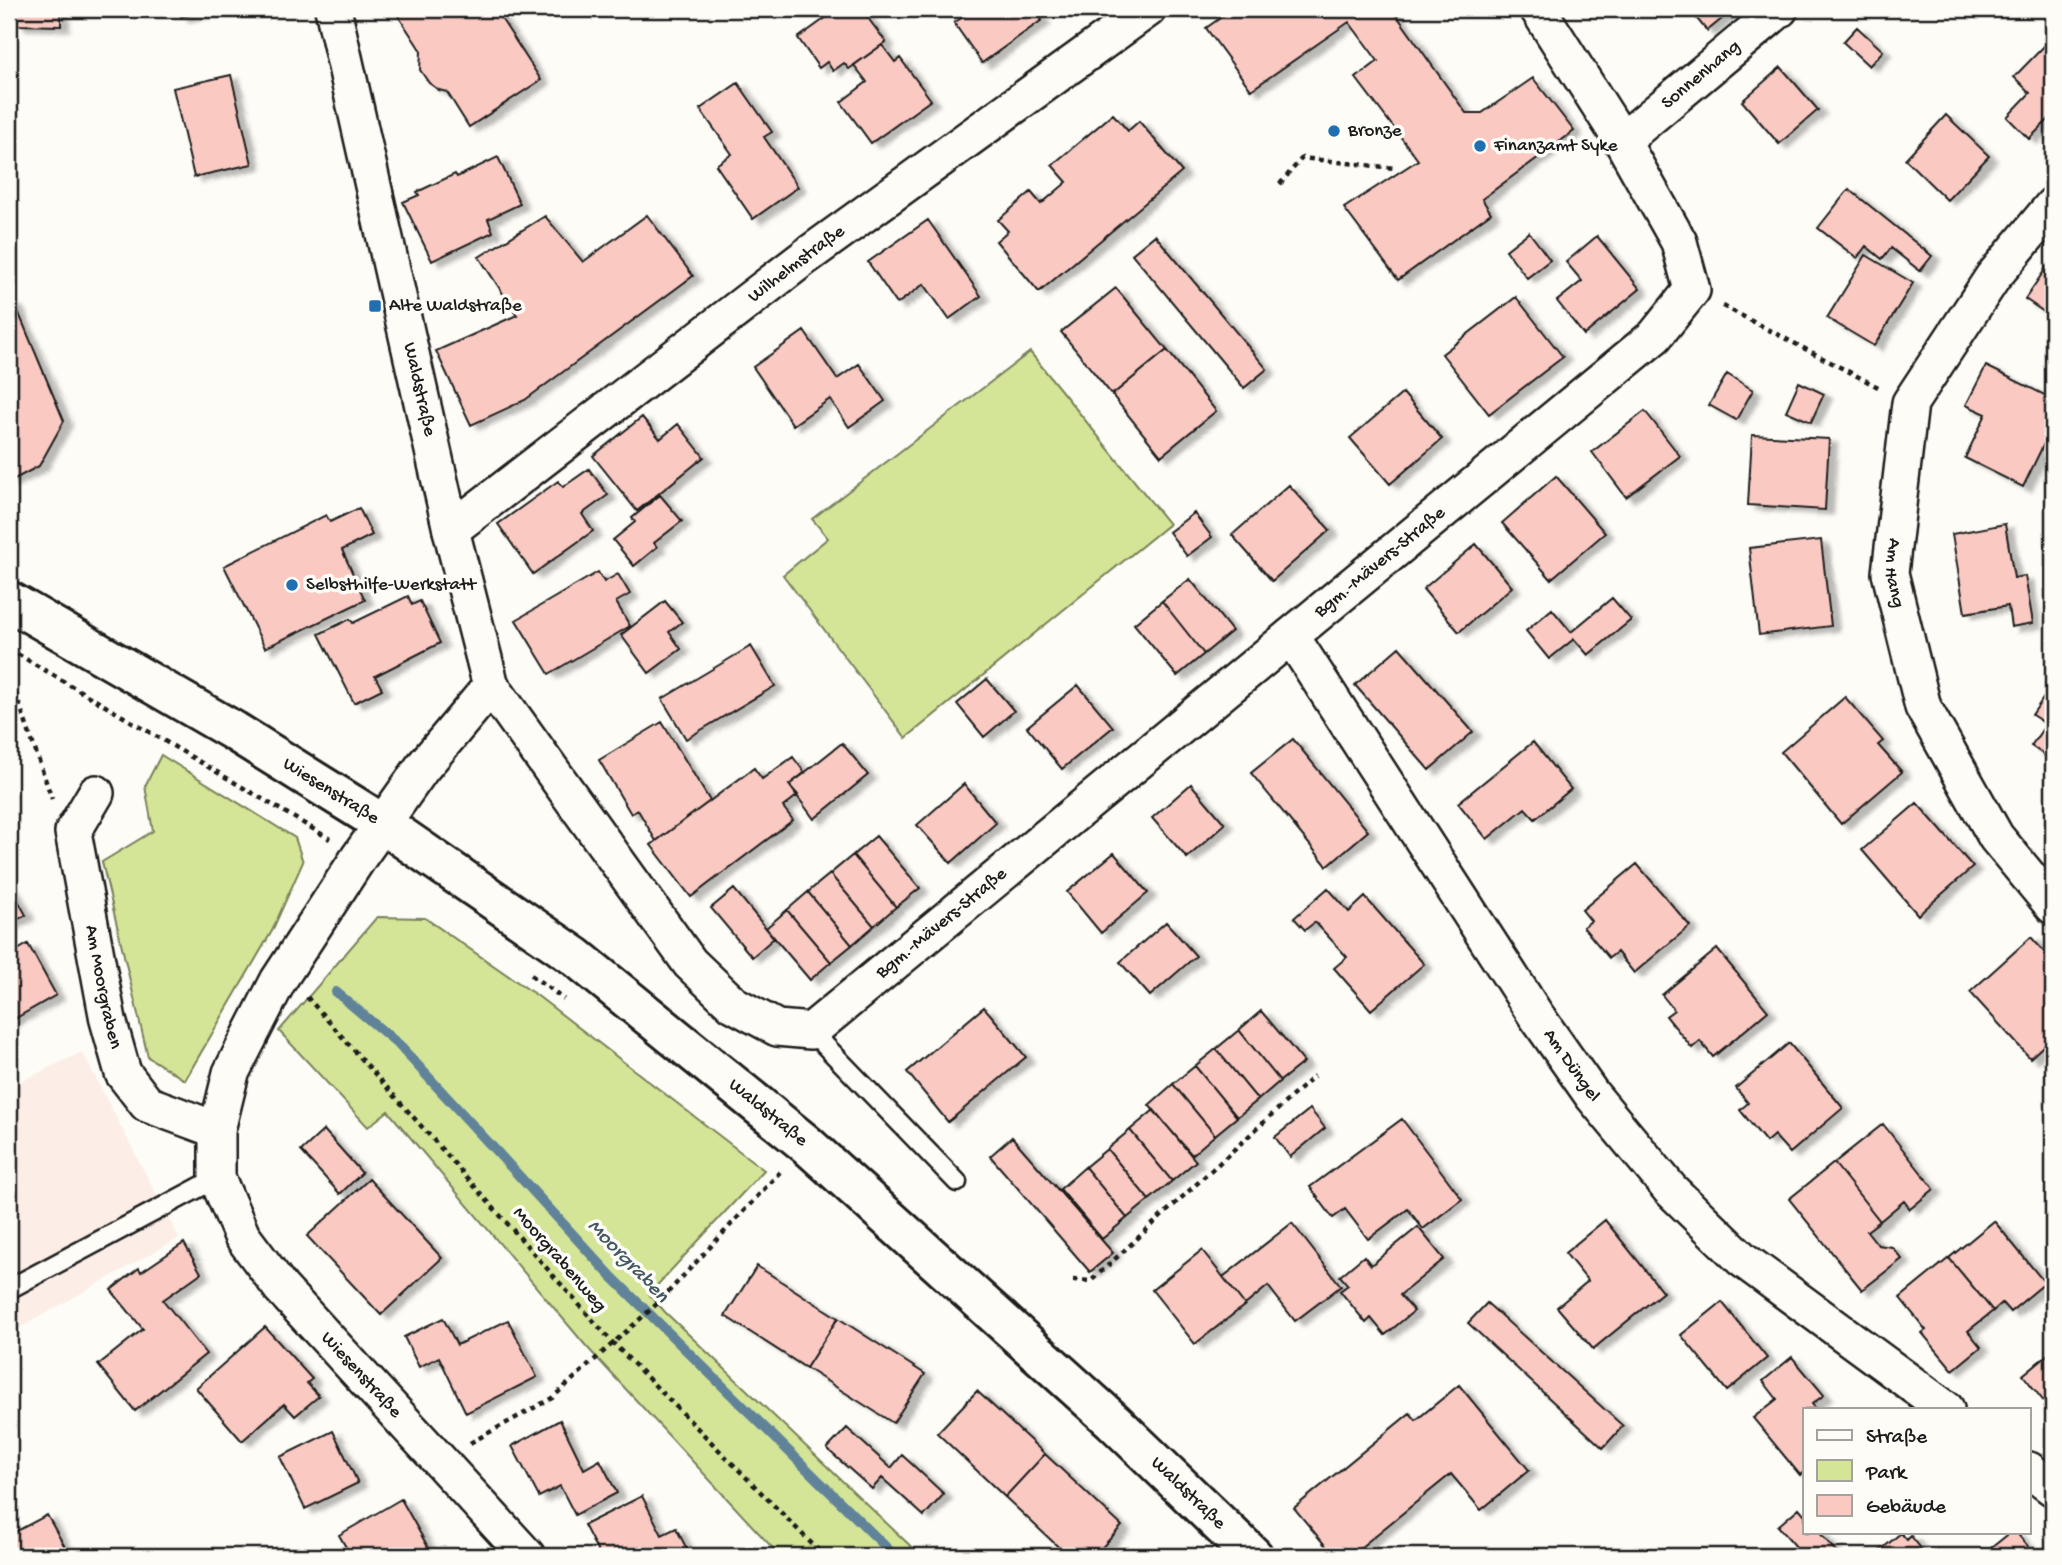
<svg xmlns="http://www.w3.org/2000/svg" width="2062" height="1565" viewBox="0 0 2062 1565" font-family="'Gochi Hand',sans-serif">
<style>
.built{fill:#fcede7}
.green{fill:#d4e598;stroke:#78805a;stroke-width:2}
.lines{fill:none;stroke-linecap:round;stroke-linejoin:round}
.stream{stroke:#608399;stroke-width:10}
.building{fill:#facac2;stroke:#1c1c1c;stroke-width:2;filter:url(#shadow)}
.lane-casing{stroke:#1c1c1c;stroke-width:23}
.street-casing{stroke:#1c1c1c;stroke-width:40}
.secondary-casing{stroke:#1c1c1c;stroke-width:44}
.path{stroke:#1c1c1c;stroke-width:4.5;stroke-dasharray:5 5;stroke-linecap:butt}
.lane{stroke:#fdfcf7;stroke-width:18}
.street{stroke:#fdfcf7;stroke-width:35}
.secondary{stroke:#fdfcf7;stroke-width:38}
.poi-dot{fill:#1f6fb2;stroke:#fdfcf7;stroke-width:2.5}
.labels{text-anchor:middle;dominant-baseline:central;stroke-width:7;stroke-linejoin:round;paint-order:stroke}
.street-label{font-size:19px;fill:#1c1c1c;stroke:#fdfcf7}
.poi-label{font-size:19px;fill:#1c1c1c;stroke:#fdfcf7;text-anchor:start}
.water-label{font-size:21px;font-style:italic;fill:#445865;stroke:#fdfcf7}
</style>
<defs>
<filter id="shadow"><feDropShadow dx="8" dy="4.5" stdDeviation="2" flood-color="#0004"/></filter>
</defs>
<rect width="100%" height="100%" fill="#fdfcf7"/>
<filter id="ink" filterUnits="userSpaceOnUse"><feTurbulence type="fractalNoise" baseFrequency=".0143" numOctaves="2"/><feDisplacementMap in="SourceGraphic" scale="14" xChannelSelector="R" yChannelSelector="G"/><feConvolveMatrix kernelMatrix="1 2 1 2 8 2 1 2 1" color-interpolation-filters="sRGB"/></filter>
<g filter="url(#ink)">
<path class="built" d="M82,1052L179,1238L9,1334V1087Z"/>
<path class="green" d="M1030,352L1169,524L906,738L783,575L828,538L812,519Z
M161,755L295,838L303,862L272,931L185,1080L148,1057L102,862L153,831L145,786Z
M377,917L425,918L539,997L764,1170L649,1294L665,1312L921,1556H780L586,1346L388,1111L368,1127L279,1031Z"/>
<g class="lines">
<path class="stream" d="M336,992L397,1043L611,1276L895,1556"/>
</g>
<path class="building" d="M17,9H61V26L17,25Z
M179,9H214L181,17Z
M398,9H495L541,80L469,127L447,92L439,90L429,83L420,70L421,51L395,11Z
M838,9H861L886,42L849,69L844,63L833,71L827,62L819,68L798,38Z
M974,9H1034L1042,20L982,63L954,23Z
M1233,9H1392L1466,113H1482L1533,78L1574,131L1482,199L1491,213L1398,280L1344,208L1418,160L1356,78L1378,61L1349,22L1251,90L1206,28Z
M1689,9H1734L1707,31Z
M1857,27L1883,51L1869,66L1843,42Z
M2053,37V115L2029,139L2007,117L2030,93L2014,77Z
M882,45L895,62L900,58L931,100L871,143L841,102L867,82L854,65Z
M1781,67L1818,110L1779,144L1742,101Z
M231,75L252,164L194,177L173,88Z
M738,83L772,132L764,137L798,187L753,219L716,165L732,154L700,109Z
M1113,114L1128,131L1139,121L1182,172L1039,292L996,241L1008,231L998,220L1031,192L1041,204L1067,182L1052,165Z
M1946,115L1989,156L1947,200L1905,159Z
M498,157L520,204L488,219L493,232L432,261L403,202L419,195L417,192L455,174L457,177Z
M1849,189L1932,256L1920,271L1891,248L1882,259L1866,246L1857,258L1818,228Z
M647,215L693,276L525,400L471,425L436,351L517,315L479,257L545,216L583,262Z
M928,220L981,296L949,319L924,284L897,304L868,262Z
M1529,232L1550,260L1527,278L1506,250Z
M1155,235L1267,369L1244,388L1132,254Z
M1597,236L1640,289L1584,335L1557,301L1582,281L1566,262Z
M1866,255L1913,283L1874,346L1827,318Z
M2053,258V318L2025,299Z
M1116,288L1167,350L1112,395L1061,332Z
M1516,297L1563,357L1489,414L1442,354Z
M9,302L15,304L64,421L39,466L9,482Z
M804,331L837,379L859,364L885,401L849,427L830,399L793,425L753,367Z
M1167,350L1216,411L1161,456L1112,395Z
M1986,366L2053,399V425L2023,487L1965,458L1986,414L1966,405Z
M1727,374L1753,390L1736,420L1709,405Z
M1799,382L1824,394L1811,422L1786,411Z
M1403,393L1442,439L1390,484L1350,438Z
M1645,411L1680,456L1626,497L1592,452Z
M642,417L660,439L678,424L704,457L637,511L593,456Z
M1752,435L1829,439L1825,510L1748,505Z
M589,469L608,495L582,514L593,531L533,574L498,524L558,481L563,487Z
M1556,476L1605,533L1551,579L1502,523Z
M1289,485L1330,530L1272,581L1232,535Z
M660,495L682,521L654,543L657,547L634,566L613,540L635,522L632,518Z
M359,508L372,535L342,550L365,600L265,648L224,566L326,515L330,522Z
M1194,513L1212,537L1187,556L1169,532Z
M2005,524L2014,578L2025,576L2033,623L2011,627L2008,606L1965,613L1952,534Z
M1821,540L1831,626L1759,635L1749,548Z
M1476,544L1512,587L1459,632L1423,589Z
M598,572L604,582L618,574L630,594L616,602L630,626L549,674L516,620Z
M1190,579L1232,631L1204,654L1162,601Z
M408,596L412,605L420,601L440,643L375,676L382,689L354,703L319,634L350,619L353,623Z
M1612,598L1631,620L1588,655L1574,639L1549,659L1526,631L1552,609L1571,632Z
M665,601L682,622L669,632L681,649L649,673L621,635Z
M1162,601L1204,654L1177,676L1134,624Z
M751,646L775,686L686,739L662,699Z
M1399,647L1473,732L1429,770L1355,685Z
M987,679L1014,711L984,737L957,704Z
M2053,684V761L2031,746L2046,724L2032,715Z
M1078,685L1113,727L1062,769L1027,727Z
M1845,697L1883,741L1878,745L1902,772L1841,824L1781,752Z
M662,722L710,801L656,841L638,810L631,814L599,760Z
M1293,739L1368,831L1327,866L1251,773Z
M1533,742L1571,789L1535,819L1525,808L1487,839L1458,803Z
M842,743L868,775L814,819L789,785Z
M793,757L805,773L789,785L798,795L783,807L793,820L691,897L651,845L754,768L762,779Z
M964,784L996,823L951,863L917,825Z
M1191,784L1225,824L1187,858L1152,818Z
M1917,803L1973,867L1918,915L1862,850Z
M876,836L920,888L896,907L853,855Z
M1114,853L1148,893L1101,933L1067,892Z
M853,855L896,907L874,926L830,874Z
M1637,864L1690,926L1634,973L1617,952L1609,958L1583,927L1591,921L1582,910Z
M830,874L874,926L852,945L808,892Z
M9,884L26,915L9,924Z
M1328,888L1349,912L1365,897L1424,964L1371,1010L1334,968L1347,957L1315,922L1305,930L1294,918Z
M734,889L774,938L752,957L711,908Z
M808,892L852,945L831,962L787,910Z
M787,910L831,962L810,980L766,928Z
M1166,922L1196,956L1150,996L1120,962Z
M2031,937L2053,962V1037L2030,1058L1970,992Z
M28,944L56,995L9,1022V955Z
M1717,949L1768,1011L1713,1057L1700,1041L1692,1048L1666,1016L1674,1010L1662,995Z
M984,1007L1026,1057L948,1122L907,1072Z
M1261,1011L1304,1062L1280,1081L1239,1030Z
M1239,1030L1280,1081L1258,1100L1216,1049Z
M1789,1043L1843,1108L1790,1153L1774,1135L1766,1142L1740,1110L1748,1103L1736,1088Z
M1216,1049L1258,1100L1237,1117L1195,1066Z
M1195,1066L1237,1117L1215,1135L1173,1084Z
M1173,1084L1215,1135L1192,1155L1149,1105Z
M1310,1109L1325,1128L1290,1157L1275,1137Z
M1154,1110L1196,1161L1172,1181L1130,1130Z
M1402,1119L1462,1199L1423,1229L1408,1209L1368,1239L1345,1209L1333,1218L1310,1187Z
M1883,1124L1934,1189L1910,1209L1904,1201L1880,1221L1834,1163Z
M324,1130L362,1173L340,1194L301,1151Z
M1130,1130L1172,1181L1149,1200L1107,1149Z
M1012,1137L1113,1253L1090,1272L990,1156Z
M1107,1149L1149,1200L1127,1218L1085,1167Z
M1834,1163L1880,1221L1867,1231L1878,1245L1892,1247L1902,1259L1862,1290L1789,1199Z
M1085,1167L1127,1218L1102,1239L1060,1189Z
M369,1179L442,1258L381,1315L307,1236Z
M1605,1220L1663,1292L1593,1349L1557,1307L1588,1281L1565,1253Z
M1994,1221L2045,1283L2010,1312L2002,1303L1993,1311L1949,1258Z
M1292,1223L1341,1286L1295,1321L1268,1286L1245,1305L1223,1277Z
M1418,1227L1444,1259L1400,1295L1414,1311L1385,1335L1371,1318L1366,1323L1340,1291L1348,1285L1340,1276L1364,1256L1371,1265Z
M184,1243L201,1273L163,1300L206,1354L135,1411L98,1365L143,1329L111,1290L139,1268L141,1272Z
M1202,1250L1245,1305L1195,1344L1152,1290Z
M1949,1258L1993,1311L1968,1331L1981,1347L1953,1370L1922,1333L1926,1330L1900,1298Z
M757,1266L838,1318L806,1368L725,1316Z
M1722,1302L1767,1358L1727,1391L1681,1335Z
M1487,1303L1623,1426L1603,1448L1468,1323Z
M443,1318L457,1345L508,1320L537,1377L466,1413L439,1357L419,1367L404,1337Z
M838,1318L925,1374L893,1423L806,1368Z
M265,1327L312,1379L307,1383L319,1396L295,1416L284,1404L242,1441L196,1388Z
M2053,1350V1413L2023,1375Z
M1792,1357L1824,1395L1812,1404L1816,1409H1805V1471L1800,1475L1753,1418L1777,1399L1763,1381Z
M1459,1385L1529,1470L1481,1510L1451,1474L1350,1556H1334L1294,1508L1410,1413L1416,1420Z
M977,1391L1045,1454L1005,1497L937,1433Z
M560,1420L584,1469L600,1460L617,1493L575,1515L560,1486L539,1497L512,1446Z
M847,1428L891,1468L902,1455L944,1494L924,1516L882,1478L872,1489L827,1449Z
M333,1431L358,1483L305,1509L280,1457Z
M1045,1454L1122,1526L1094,1556H1068L1005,1497Z
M642,1496L662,1535L676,1528L688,1551L677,1556H650L647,1551L637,1556H600L584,1525Z
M401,1499L433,1556H351L339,1535Z
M1799,1508L1805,1515V1532H1819L1840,1556H1804L1778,1526Z
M47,1515L70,1556H9V1535Z
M2011,1532H2016L2036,1556H1981Z
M1901,1533L1907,1540L1911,1536L1927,1556H1880L1877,1553Z"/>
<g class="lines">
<g class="lane-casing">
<path id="lane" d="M811,1031L957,1182
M9,1289L217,1178"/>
</g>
<g class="street-casing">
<g id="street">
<path id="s1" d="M333,9L451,530L491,686L422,768L359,857L278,981L231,1073L217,1130V1178L242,1236L281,1288L527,1556"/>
<path id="s2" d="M1622,141L1780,9"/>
<path id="s3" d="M2053,205L1993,277L1910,403L1890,573L1923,707L1996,837L2053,906"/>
<path id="s4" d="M451,530L805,257L1148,9"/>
<path id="s5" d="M1291,636L1535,1014L1592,1095L1670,1189L1742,1259L1946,1409"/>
<path id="s6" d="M491,686L690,963L733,1004L777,1028L811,1031L1655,336L1692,290L1679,242L1622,141L1538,9"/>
<path id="s7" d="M96,793L73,832L108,1020L123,1073L147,1104L217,1130"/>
<path d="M2029,1470L2053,1488"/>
</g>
</g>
<g class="secondary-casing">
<g id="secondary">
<path id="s8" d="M9,601L234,731L383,824L576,957L806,1144L1113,1421L1253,1556"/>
</g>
</g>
<path class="path" d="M1280,184L1302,158L1394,168
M1723,306L1880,388
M9,649L330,839
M9,674L52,799
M531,975L564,999
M307,997L613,1343L824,1556
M1073,1280L1091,1281L1314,1076
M470,1443L552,1398L659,1302L780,1172"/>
<use href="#lane" class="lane"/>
<use href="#street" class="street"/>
<use href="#secondary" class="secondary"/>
</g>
</g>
<g class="poi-dot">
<circle cx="1334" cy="131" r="7"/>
<circle cx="1480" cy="146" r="7"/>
<rect x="368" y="299" width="14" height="14" rx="3.5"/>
<circle cx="292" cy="585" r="7"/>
</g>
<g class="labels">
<g class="street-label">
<text stroke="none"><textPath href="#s2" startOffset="103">Sonnenhang</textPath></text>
<text stroke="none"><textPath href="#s4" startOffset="436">Wilhelmstraße</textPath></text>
<text stroke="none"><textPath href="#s1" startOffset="390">Waldstraße</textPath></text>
<text stroke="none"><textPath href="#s6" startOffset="1222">Bgm.-Mävers-Straße</textPath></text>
<text stroke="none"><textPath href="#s3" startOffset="416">Am Hang</textPath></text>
<text stroke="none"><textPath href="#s8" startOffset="374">Wiesenstraße</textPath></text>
<text stroke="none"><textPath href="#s6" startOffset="654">Bgm.-Mävers-Straße</textPath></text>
<text stroke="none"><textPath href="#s7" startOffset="203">Am Moorgraben</textPath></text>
<text stroke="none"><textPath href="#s5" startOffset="513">Am Düngel</textPath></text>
<text stroke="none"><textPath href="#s8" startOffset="917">Waldstraße</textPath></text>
<text transform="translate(559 1260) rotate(49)">Moorgrabenweg</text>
<text stroke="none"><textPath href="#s1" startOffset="1516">Wiesenstraße</textPath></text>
<text stroke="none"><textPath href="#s8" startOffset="1484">Waldstraße</textPath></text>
</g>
<g class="poi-label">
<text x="1348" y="131">Bronze</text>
<text x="1494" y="146">Finanzamt Syke</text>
<text x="389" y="306">Alte Waldstraße</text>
<text x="306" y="585">Selbsthilfe-Werkstatt</text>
</g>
<g class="water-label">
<text transform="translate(627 1262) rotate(46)">Moorgraben</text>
</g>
</g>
<rect width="2062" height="1565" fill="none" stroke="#fdfcf7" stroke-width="35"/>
<rect x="18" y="18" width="2027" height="1530" fill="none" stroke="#1c1c1c" stroke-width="2.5" filter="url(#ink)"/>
<rect x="1803" y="1408" width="228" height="126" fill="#fdfcf7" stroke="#a3a29f" stroke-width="2"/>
<rect x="1817" y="1430" width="35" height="10" fill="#fdfcf7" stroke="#a3a29f" stroke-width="2"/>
<text x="1866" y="1442" font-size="21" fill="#1c1c1c">Straße</text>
<rect x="1817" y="1460" width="35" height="21" fill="#d4e598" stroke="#a3a29f" stroke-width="2"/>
<text x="1866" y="1478" font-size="21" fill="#1c1c1c">Park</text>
<rect x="1817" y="1495" width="35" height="21" fill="#facac2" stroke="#a3a29f" stroke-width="2"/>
<text x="1866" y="1512" font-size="21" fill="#1c1c1c">Gebäude</text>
</svg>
